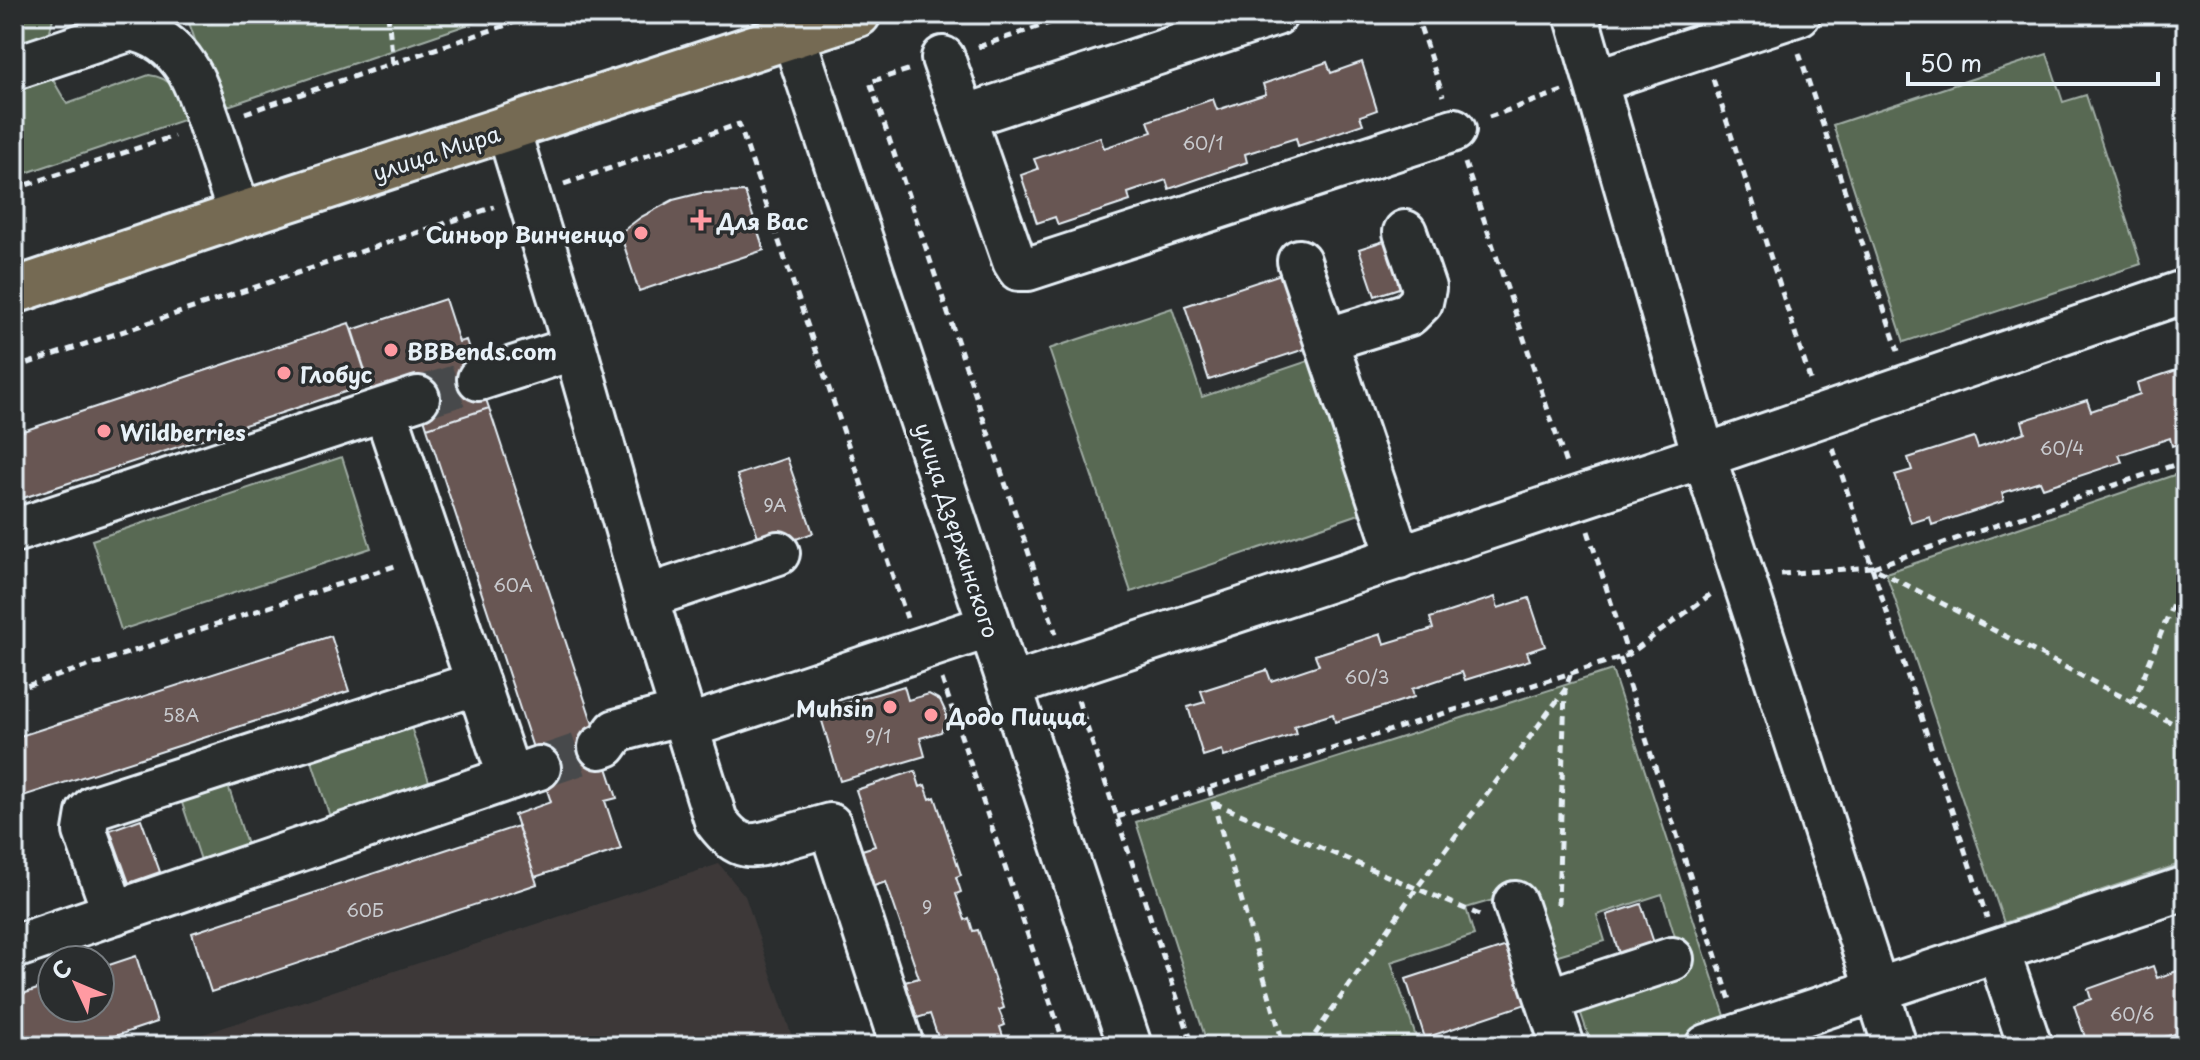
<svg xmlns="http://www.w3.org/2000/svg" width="2200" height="1060" viewBox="0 0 2200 1060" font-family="'Playpen Sans',sans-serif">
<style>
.built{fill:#3d3939}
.green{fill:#596952;stroke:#a0ada5;stroke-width:2}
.building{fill:#685652;stroke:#e8f1f8;stroke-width:2}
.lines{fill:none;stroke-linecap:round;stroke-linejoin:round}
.minor-tunnel{stroke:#464a4c;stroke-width:42;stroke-dasharray:42 21;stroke-linecap:butt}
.minor-casing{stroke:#e8f1f8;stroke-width:48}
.major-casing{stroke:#e8f1f8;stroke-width:50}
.path{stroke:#e8f1f8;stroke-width:5;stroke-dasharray:8 6;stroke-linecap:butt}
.minor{stroke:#2a2d2e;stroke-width:42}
.major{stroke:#756b52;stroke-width:44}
.poi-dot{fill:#ff9aa2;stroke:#2a2d2e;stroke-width:3}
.labels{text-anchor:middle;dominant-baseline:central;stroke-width:7;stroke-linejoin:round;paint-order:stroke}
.number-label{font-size:18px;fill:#c8cace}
.street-label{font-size:22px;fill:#e8f1f8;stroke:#2a2d2e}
.poi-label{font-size:22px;font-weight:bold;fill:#e8f1f8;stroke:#2a2d2e;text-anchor:start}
</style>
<rect width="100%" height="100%" fill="#2a2d2e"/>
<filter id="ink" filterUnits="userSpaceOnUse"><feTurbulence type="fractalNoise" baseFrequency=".0125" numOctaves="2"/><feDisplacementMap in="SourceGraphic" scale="16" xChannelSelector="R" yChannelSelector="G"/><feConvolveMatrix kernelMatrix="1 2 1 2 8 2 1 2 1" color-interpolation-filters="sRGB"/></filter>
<g filter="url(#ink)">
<path class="built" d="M719,864L745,896L795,1046H167Z"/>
<path class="green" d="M14,14H54L46,47L14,57Z
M186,14H209L212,22L238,14H499L219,109Z
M2047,54L2063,102L2086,95L2141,264L1904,342L1833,125Z
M46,68L67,104L149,75C175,78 179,96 189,118L14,177V79Z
M1172,308L1202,397L1320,357L1371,510L1131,592L1049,349Z
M342,457L371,548L121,630L92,540Z
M2186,471V862L2004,923L1886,573Z
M1612,670L1728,1025L1660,1046H1592L1579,1008L1686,973L1662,894L1597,915L1605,941L1548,958L1527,890L1466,908L1474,935L1391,962L1417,1040L1396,1046H1208L1136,822Z
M408,718L431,787L331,820L309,752Z
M226,779L248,848L202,863L179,794Z"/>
<path class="building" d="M209,14H238L212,22Z
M1327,62L1331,73L1362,62L1377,110L1360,116L1363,124L1298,146L1296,138L1245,154L1247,162L1169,189L1166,180L1128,193L1130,201L1058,225L1055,217L1037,223L1021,175L1038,169L1034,159L1100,137L1104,148L1152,132L1148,121L1213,99L1217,110L1266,94L1263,84Z
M745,192L764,250L639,291L620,233L641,217L673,200L701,193Z
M1390,239L1405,286L1375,296L1359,249Z
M1287,272L1311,347L1209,380L1185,306Z
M445,299L459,342L466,340L489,408L427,428L413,382L373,395L352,330Z
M349,323L369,384L14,501V434Z
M2186,367V441L2172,446L2170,438L2119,455L2122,462L2043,488L2040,481L2002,493L2004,501L1932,525L1930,517L1911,523L1895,475L1912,470L1908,458L1974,437L1978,448L2025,432L2022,421L2087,400L2091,411L2140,394L2137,383Z
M489,408L598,740L537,760L427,428Z
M787,458L813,533L763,551L737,475Z
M1495,597L1498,608L1529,598L1545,646L1527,652L1530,660L1465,680L1462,672L1412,689L1414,697L1335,722L1333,714L1294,726L1296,734L1224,757L1222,750L1203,756L1188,707L1205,702L1201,691L1267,670L1271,681L1319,665L1315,655L1381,634L1384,644L1433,629L1430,618Z
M331,636L349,691L14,799V738Z
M904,686L908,700L929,694L940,700L946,713V721L941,732L920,738L925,756L840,781L819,711Z
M598,740L617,798L605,801L621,849L535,877L514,815L551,802L537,760Z
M915,771L920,787L925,785L930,799L935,797L961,875L956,877L961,892L956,894L965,920L969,918L973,931L978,930L1004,1008L999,1010L1005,1025L1000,1027L1006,1046H941L930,1014L917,1018L905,982L919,978L886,882L874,886L862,850L875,846L856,790Z
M141,819L160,872L129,883L110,830Z
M518,826L537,884L211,992L192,933Z
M1641,904L1657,952L1622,963L1607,915Z
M1519,942L1538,1000L1425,1038L1406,979Z
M136,956L157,1022L85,1046H14V997L52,984V1008H100V968Z
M2153,966L2157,978L2186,968V1022L2181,1023L2184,1031L2137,1046H2088L2074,1005L2091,999L2088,989Z"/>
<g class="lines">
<path class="minor-tunnel" d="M418,398L479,379
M539,768L600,747"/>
<g class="minor-casing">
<path id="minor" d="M786,14L1130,1046
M1576,14L1704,456L1895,1046
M943,58L1014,261L1019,269H1028L1454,130
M14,68L131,29C154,33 173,47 186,67C196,82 202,102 208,119C219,151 229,183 240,215
M1596,81L1799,14
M964,117L1276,14
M508,129L575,348L646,597L716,821C741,854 753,847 787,837C801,833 816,829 830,825L902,1046
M1299,261L1399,558
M1326,340L1409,314L1421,302L1424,288L1405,232
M479,379L575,348
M385,410L510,778
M14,531L418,398
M646,597L778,553
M1010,686L1704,456L2186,291
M687,727L990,626
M600,747L606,745L616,731L682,713
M1515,903L1563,1046
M114,913L85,831L88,813L94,807L478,683
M14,947L539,768
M1998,951L2030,1046
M1548,1000L1672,959
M1707,1046L2186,888"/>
</g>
<g class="major-casing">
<path id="major" d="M14,291L240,215L858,14"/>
</g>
<path class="path" d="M388,14L393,65
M1416,14L1443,96
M978,47L1076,14
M1799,53L1898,351
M908,70L870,82L1056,634
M1713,79L1811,382
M245,113L539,14
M1489,117L1562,91
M1465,163L1566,464
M564,184L739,124L907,618
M14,189L174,136
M14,368L494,207
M1833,448L1987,918
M1588,531L1628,655
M1873,567L2186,461
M1781,574L1872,567L2186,730
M1620,658L1730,1000
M942,679L1065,1046
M14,690L398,565
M1078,700L1193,1046
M2133,703L2186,571
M1209,788L1284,1046
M1214,803L1482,916
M1117,817L1628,655L1711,594
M1558,905L1565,691
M1307,1046L1416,889L1565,690L1571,673"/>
<use href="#minor" class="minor"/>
<use href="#major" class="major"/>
</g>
</g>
<g class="poi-dot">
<path d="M697 208h8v8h8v8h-8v8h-8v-8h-8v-8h8z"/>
<circle cx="641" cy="233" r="8"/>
<circle cx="391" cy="350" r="8"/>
<circle cx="284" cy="373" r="8"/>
<circle cx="104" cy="431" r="8"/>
<circle cx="890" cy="707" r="8"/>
<circle cx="931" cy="715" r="8"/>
</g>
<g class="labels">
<g class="number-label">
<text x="1203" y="142">60/1</text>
<text x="2062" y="447">60/4</text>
<text x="775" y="504">9А</text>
<text x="513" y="584">60А</text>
<text x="1367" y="676">60/3</text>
<text x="181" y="714">58А</text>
<text x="878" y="735">9/1</text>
<text x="927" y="906">9</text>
<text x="365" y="909">60Б</text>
<text x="2132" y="1013">60/6</text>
</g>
<g class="street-label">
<text transform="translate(436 152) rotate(-18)">улица Мира</text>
<text transform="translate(958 530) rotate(72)">улица Дзержинского</text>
</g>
<g class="poi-label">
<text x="717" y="220">Для Вас</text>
<text x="625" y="233" text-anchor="end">Синьор Винченцо</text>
<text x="407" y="350">BBBends.com</text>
<text x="300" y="373">Глобус</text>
<text x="120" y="431">Wildberries</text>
<text x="874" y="707" text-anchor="end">Muhsin</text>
<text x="947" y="715">Додо Пицца</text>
</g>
</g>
<rect width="2200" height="1060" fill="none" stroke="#2a2d2e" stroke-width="48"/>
<rect x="24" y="24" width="2152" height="1012" fill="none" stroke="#e8f1f8" stroke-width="3" filter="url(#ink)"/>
<g transform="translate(76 984) rotate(314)"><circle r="38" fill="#2a2d2e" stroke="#767b7f" stroke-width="2"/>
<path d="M0-6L14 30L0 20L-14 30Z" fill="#ff9aa2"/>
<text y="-12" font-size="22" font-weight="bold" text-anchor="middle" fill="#e8f1f8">С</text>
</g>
<path d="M1908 72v12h250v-12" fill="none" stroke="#e8f1f8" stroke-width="4"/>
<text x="1920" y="72" font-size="24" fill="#e8f1f8" stroke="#2a2d2e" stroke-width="6" paint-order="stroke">50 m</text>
</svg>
